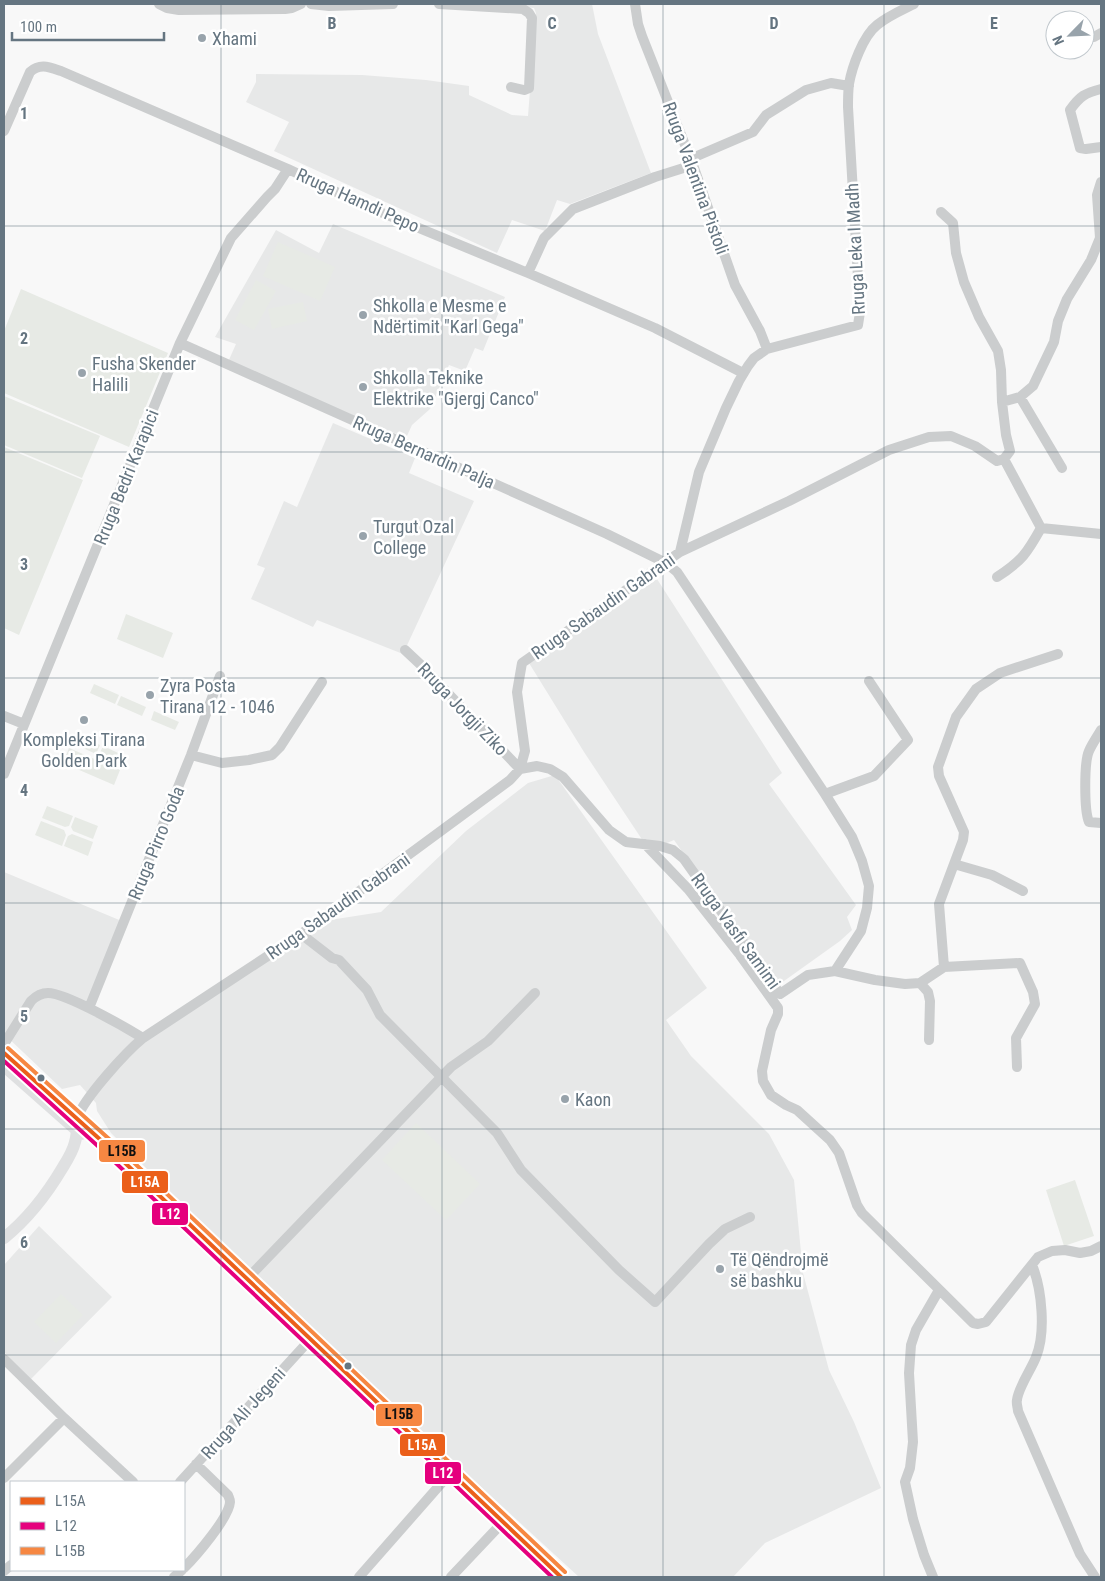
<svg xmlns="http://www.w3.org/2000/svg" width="1105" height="1581" viewBox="0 0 1105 1581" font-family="'Roboto Condensed',sans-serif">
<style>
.built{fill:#e7e8e8}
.green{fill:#e7eae5}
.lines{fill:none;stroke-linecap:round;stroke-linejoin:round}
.minor{stroke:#cbcdce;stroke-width:10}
.major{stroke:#dfe0e1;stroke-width:12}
.bus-1-casing{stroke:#fff;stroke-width:8}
.bus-2-casing{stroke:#fff;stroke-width:8}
.bus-3-casing{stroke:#fff;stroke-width:8}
.bus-1{stroke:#eb5f1a;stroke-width:4}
.bus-2{stroke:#e5007d;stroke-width:4}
.bus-3{stroke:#f68742;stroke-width:4}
.grid{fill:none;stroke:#657581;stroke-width:1;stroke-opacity:0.55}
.poi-dot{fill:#98a3ab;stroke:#fff;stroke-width:2}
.bus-dot{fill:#657581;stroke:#fff;stroke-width:2}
.labels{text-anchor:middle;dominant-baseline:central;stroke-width:5;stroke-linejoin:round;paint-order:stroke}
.poi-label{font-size:18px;fill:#657581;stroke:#fff;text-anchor:start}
.street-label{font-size:18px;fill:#657581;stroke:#fff}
.grid-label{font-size:16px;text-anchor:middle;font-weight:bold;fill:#657581;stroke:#fff;stroke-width:5;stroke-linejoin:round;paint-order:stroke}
.line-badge{stroke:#fff;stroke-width:2}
.badge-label{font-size:14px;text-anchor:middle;font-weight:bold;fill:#fff}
.pale-badge-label{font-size:14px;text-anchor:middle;font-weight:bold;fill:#111}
</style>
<rect width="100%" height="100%" fill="#f8f8f8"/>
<path class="built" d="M490,4H592L598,34L651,173L570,204L557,200L545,231L512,220L497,253L274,151L289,122L246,102L256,82V74L362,75L426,80L469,86V95L512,115L528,116L536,13L534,8Z
M333,224L505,297L483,351L475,348L465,371L449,365L430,409L412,425L406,438L228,362L236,344L215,337L276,230L319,253Z
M333,423L415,458L409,473L474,501L403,654L317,620L313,627L251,599L265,568L257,565L284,501L297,507Z
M657,579L782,773L769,784L856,905L847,917L852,930L840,941L777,986L674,840L660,846L645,844L584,752L529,663Z
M555,775L707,988L666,1020L691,1056L769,1134L794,1180L803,1273L829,1370L854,1422L881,1488L765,1543L733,1577H579L431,1441L252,1274L111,1133L97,1111L96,1103L80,1085L62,1089L4,1034V872L124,922L89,1008L143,1038L317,922L381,912L466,831L528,783Z
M39,1226L112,1297L31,1379L4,1352V1265Z"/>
<path class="green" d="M278,242L335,267L320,301L263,276Z
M256,280L276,291L254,330L235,320Z
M21,289L168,353L129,447L4,393V331Z
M303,302L307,321L272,329L268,309Z
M4,396L100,436L82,478L4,445Z
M4,447L83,480L19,635L4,628Z
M126,614L173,633L163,658L117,639Z
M94,684L119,695L115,704L90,693Z
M121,696L146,707L142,716L117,705Z
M154,711L179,722L175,730L151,720Z
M76,735L100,745L96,754L72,743Z
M103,746L127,757L124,766L99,755Z
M69,748L120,770L114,785L63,763Z
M47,806L73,816L69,826L65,827L42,818Z
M75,817L98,826L93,839L73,831L71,827Z
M41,821L64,830L66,835L62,846L35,835Z
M72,834L93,842L88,856L64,846L68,836Z
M416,1123L480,1184L446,1220L382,1160Z
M1075,1180L1094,1236L1064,1246L1046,1190Z
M61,1294L83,1315L56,1343L34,1322Z"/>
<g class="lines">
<path class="minor" d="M159,4L167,8L179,10L285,9L292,8L301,4
M311,4L329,6L393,4
M439,4L523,9L529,13L532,18L529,88L524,90L511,87
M635,4L638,24L642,36L693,165L735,285L760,331L767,349
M1094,37L1101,33
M1101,89C1085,93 1080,96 1070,110L1080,148L1086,149L1101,147
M4,131L30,72C40,63 49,67 61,71L288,169L368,207L528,273L655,328L743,373
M690,159L753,132L766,115L806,90L831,83L849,86
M528,273L544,238L573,209L655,177L693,165
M180,343L607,534L666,563L677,572L825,794L852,837L862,861L869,886L867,908L861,931L835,971
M1020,397L1062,468
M1002,402L1020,397L1033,386L1054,342L1058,321L1067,299L1091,260L1100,238L1097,195L1101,182
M1004,459L1041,528
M1041,528L1101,534
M680,552L699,472L726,408L739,381L748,366L754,358L767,349L858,325L860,312L848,107C848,100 848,92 849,84C852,67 863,36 877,25C888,16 902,10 914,4
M997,577C1022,561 1027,553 1041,528
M405,650L421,665L520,769L537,766L550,769L563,777L609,830L626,842L660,846L673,850L684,859L780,994L808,975L835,971L875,980L905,984L920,983L944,967L1020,963L1033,992L1035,1004L1016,1038L1017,1067
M4,716L24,724
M1101,730C1097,737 1092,744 1089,751C1084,762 1084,810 1089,822L1101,823
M191,755L222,763L249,760L272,755L280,747L322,682
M4,774L180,343L231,238L267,197L275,189L288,169
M825,794L874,776L908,740L869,681
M645,844L688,889L740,955L778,1008V1014L771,1030L762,1071L763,1081L771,1095L786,1105L797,1110L830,1140L839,1153L857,1205L862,1213L973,1323L978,1324L986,1322L1038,1257L1052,1251L1065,1250L1080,1253L1091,1251L1101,1246
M954,864L992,875L1023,891
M301,934L332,958L339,960L367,990L380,1015L497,1133L521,1170L619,1270L655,1302L709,1244L725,1229L750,1217
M944,967L939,904L963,840L964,832L939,776L938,767L956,717L976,689L1000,673L1058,654
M920,983L928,992L930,1001L929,1040
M89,1008L191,755L220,676
M4,1044L31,1001C36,996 41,993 48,993C66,993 125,1027 143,1038
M77,1118C85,1097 125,1053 143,1038L301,934L510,780L520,769L525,751L517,692L522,663L680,552L789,501L889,450L929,437L951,436L975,446L997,461L1004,459L1010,451L1006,435L1002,402L1001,370L998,351L979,317L964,282L956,253L953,223L941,212
M1032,1265C1042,1289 1046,1333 1036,1357C1032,1368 1018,1388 1017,1400C1016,1403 1018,1408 1018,1411L1080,1554L1095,1577
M247,1279L451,1067L488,1041L535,993
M4,1359L64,1418L133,1482
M4,1478L64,1418
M180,1482L306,1344
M184,1568C195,1557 229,1518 230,1502C230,1499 229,1498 228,1495L196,1464
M4,1571L11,1565
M174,1577L182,1570
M359,1577L446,1478
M451,1577L503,1522
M933,1577L924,1555L913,1519L905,1482L910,1468L913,1442L909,1373L911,1345L916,1330L939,1290"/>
<path class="major" d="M4,1053L104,1143L561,1577
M4,1066L81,1134
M4,1238C29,1218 47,1194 63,1167C68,1159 73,1151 75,1142C77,1136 77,1129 77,1123"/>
<g class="bus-1-casing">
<path id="bus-1" d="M4,1053L104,1143L561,1577"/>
</g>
<g class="bus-2-casing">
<path id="bus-2" d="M4,1061L100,1148L552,1577"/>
</g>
<g class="bus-3-casing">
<path id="bus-3" d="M8,1048L108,1138L565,1572"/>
</g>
<use href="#bus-1" class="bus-1"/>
<use href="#bus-2" class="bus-2"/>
<use href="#bus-3" class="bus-3"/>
</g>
<path class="grid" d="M221,4V1577M442,4V1577M663,4V1577M884,4V1577M4,226H1101M4,452H1101M4,678H1101M4,903H1101M4,1129H1101M4,1355H1101"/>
<g class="poi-dot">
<circle cx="202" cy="38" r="5"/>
<circle cx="363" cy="315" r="5"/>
<circle cx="82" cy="373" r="5"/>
<circle cx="363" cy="387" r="5"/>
<circle cx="363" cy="536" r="5"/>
<circle cx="150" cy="695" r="5"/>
<circle cx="84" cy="720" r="5"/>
<circle cx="565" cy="1099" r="5"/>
<circle cx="720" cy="1269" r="5"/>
</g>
<g class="bus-dot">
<circle cx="41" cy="1078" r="4.5"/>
<circle cx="348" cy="1366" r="4.5"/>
</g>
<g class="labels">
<g class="poi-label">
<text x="212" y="38">Xhami</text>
<text x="373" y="305">Shkolla e Mesme e<tspan x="373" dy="21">Ndërtimit "Karl Gega"</tspan></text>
<text x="92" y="363">Fusha Skender<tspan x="92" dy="21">Halili</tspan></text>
<text x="373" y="377">Shkolla Teknike<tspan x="373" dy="21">Elektrike "Gjergj Canco"</tspan></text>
<text x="373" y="526">Turgut Ozal<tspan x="373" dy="21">College</tspan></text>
<text x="160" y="685">Zyra Posta<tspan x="160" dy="21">Tirana 12 - 1046</tspan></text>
<text x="84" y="739" text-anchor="middle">Kompleksi Tirana<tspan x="84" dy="21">Golden Park</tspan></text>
<text x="575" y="1099">Kaon</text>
<text x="730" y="1259">Të Qëndrojmë<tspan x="730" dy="21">së bashku</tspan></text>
</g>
<g class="street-label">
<text transform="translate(696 178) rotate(70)">Rruga Valentina Pistoli</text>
<text transform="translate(358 200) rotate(24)">Rruga Hamdi Pepo</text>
<text transform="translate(855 249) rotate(-93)">Rruga Leka I Madh</text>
<text transform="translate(424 452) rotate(24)">Rruga Bernardin Palja</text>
<text transform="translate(126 477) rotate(-68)">Rruga Bedri Karapici</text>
<text transform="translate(603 606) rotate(-35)">Rruga Sabaudin Gabrani</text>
<text transform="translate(463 709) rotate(46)">Rruga Jorgji Ziko</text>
<text transform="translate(156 843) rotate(-68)">Rruga Pirro Goda</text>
<text transform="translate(338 906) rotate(-35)">Rruga Sabaudin Gabrani</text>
<text transform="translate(736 931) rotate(54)">Rruga Vasfi Samimi</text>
<text transform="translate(243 1413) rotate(-48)">Rruga Ali Jegeni</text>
</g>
</g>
<g class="grid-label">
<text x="332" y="29">B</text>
<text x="552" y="29">C</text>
<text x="774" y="29">D</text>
<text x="994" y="29">E</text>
<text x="24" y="119">1</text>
<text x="24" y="344">2</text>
<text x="24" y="570">3</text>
<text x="24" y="796">4</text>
<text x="24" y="1022">5</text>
<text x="24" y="1248">6</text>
</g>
<g class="line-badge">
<rect x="98" y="1139" width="48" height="24" rx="5" fill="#f68742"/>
<rect x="121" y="1170" width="48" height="24" rx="5" fill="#eb5f1a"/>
<rect x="151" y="1202" width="38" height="24" rx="5" fill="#e5007d"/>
<rect x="375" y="1403" width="48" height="24" rx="5" fill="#f68742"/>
<rect x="399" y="1433" width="47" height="24" rx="5" fill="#eb5f1a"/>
<rect x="424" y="1461" width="38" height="24" rx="5" fill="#e5007d"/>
</g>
<g class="badge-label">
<text x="145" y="1187">L15A</text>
<text x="170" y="1219">L12</text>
<text x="422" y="1450">L15A</text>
<text x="443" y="1478">L12</text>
</g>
<g class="pale-badge-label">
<text x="122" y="1156">L15B</text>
<text x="399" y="1419">L15B</text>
</g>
<rect width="1105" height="1581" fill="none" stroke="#657581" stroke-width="10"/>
<rect x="10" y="1481" width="175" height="90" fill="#ffffff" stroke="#c1c8cd"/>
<rect x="20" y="1497" width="25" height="8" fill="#eb5f1a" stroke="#c1c8cd"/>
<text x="55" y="1506" font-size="15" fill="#657581">L15A</text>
<rect x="20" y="1522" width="25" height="8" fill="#e5007d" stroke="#c1c8cd"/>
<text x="55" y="1531" font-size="15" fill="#657581">L12</text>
<rect x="20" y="1547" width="25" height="8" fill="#f68742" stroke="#c1c8cd"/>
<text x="55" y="1556" font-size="15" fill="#657581">L15B</text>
<g transform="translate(1070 35) rotate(246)"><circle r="24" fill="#ffffff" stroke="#c1c8cd"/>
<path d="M0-4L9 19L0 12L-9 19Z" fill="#98a3ab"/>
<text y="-8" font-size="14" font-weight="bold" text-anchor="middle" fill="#657581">N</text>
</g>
<path d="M12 32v8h152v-8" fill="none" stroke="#657581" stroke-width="2.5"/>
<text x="20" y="32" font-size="15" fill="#657581" stroke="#ffffff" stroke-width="4" paint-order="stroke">100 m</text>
</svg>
